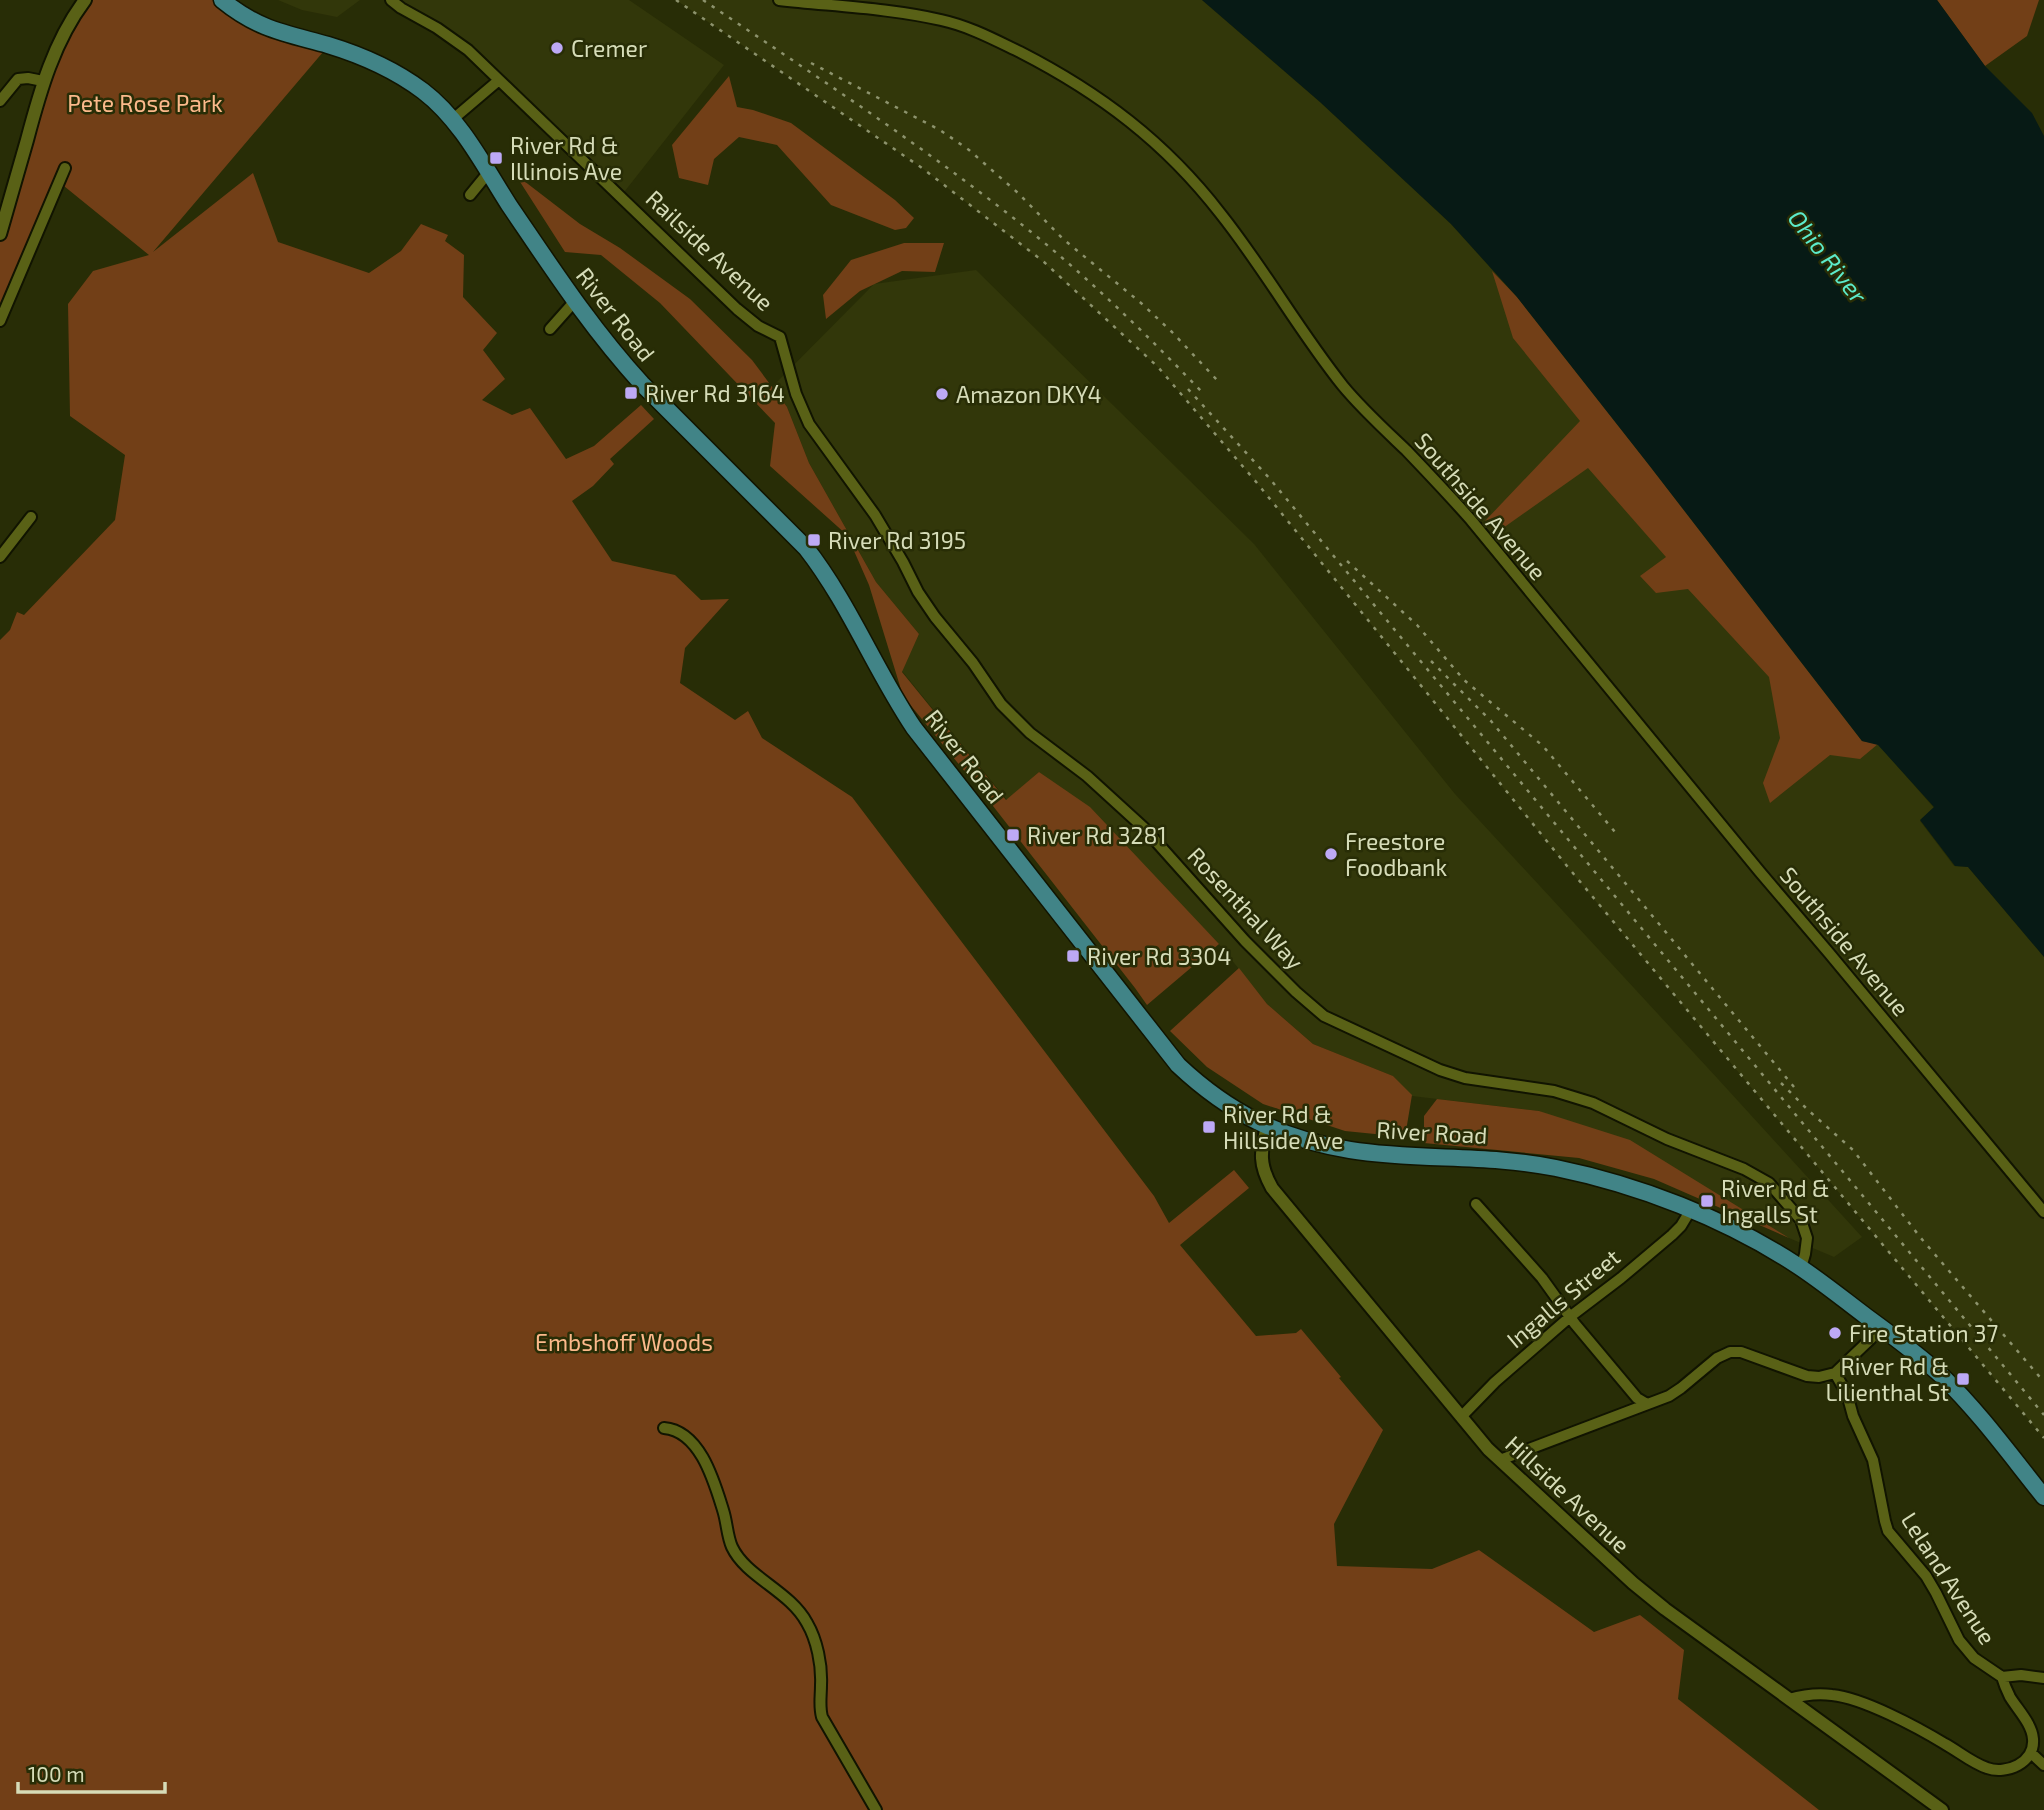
<svg xmlns="http://www.w3.org/2000/svg" width="2044" height="1810" viewBox="0 0 2044 1810" font-family="'Exo 2',sans-serif">
<style>
.built{fill:#32370a}
.green{fill:#723f17}
.water{fill:#071a15}
.lines{fill:none;stroke-linecap:round;stroke-linejoin:round}
.minor-casing{stroke:#111401;stroke-width:14}
.tertiary-casing{stroke:#111401;stroke-width:16}
.primary-casing{stroke:#111401;stroke-width:19}
.minor{stroke:#596116;stroke-width:10}
.tertiary{stroke:#596116;stroke-width:12}
.primary{stroke:#418487;stroke-width:16}
.rail{stroke:#8d936d;stroke-width:2.5;stroke-dasharray:3.5 7;stroke-linecap:butt}
.poi-dot{fill:#bda9f5;stroke:#282d06;stroke-width:2.5}
.labels{text-anchor:middle;dominant-baseline:central;stroke-width:5;stroke-linejoin:round;paint-order:stroke}
.poi-label{font-size:23px;fill:#d6dcb8;stroke:#282d06;text-anchor:start}
.park-label{font-size:23px;fill:#fcb98b;stroke:#282d06}
.street-label{font-size:23px;fill:#d6dcb8;stroke:#282d06}
.water-label{font-size:24px;font-style:italic;fill:#5cebcb;stroke:#282d06}
</style>
<rect width="100%" height="100%" fill="#282d06"/>
<path class="built" d="M278,0H360L337,17L302,10Z
M391,0H629L724,65L621,196L468,50Z
M676,0H1202L1320,102L1451,224L1517,297L1878,744L1934,808L1920,821L1954,866L1968,867L2044,957V1438L1567,867L1257,483L1158,367L1044,263L922,168Z
M976,270L1254,544L1455,794L1718,1079L1862,1237L1834,1257L1789,1238L1539,1111L1412,1096L1393,1076L1313,1044L1267,1004L1219,944L1039,772L1007,800L902,671L919,634L876,582L809,463L787,407L772,387L874,284Z"/>
<path class="green" d="M85,0H222L329,45L153,252L253,173L278,242L369,273L401,251L421,224L448,235L445,241L464,255L463,297L497,333L483,350L505,379L482,400L512,415L530,408L566,459L594,446L641,405L654,419L610,459L614,464L593,486L572,501L612,561L675,575L701,600L729,599L685,648L680,683L735,720L748,711L762,738L852,797L1154,1196L1169,1223L1234,1170L1249,1188L1180,1245L1256,1336L1296,1333L1301,1329L1341,1377L1339,1378L1383,1430L1334,1524L1337,1566L1432,1569L1479,1550L1594,1632L1640,1615L1684,1650L1678,1699L1819,1810H0V640L10,630L17,612L24,615L115,520L125,455L70,416L68,304L93,271L149,255L59,182L0,321V234L43,81Z
M1937,0H2039L2027,36L1985,66Z
M729,76L737,107L753,110L791,123L895,200L914,218L906,228L895,230L831,205L777,145L739,137L714,159L708,185L679,178L672,145Z
M515,174L580,224L620,248L690,299L752,360L787,407L809,463L876,582L919,634L902,672L1006,800L1039,772L1090,807L1219,944L1147,1005L1135,988L993,806L903,696L869,585L847,535L770,466L775,423L660,303L601,255L565,252Z
M904,243H944L935,272L902,271L860,291L826,319L823,295L851,260Z
M1492,271L1517,297L1649,465L1862,741L1878,744L1860,759L1830,755L1770,803L1763,783L1780,738L1769,677L1688,589L1656,593L1640,576L1666,557L1588,468L1496,533L1485,521L1580,421L1513,338Z
M1239,968L1267,1004L1313,1044L1393,1076L1412,1095L1405,1137L1345,1131L1263,1104L1207,1067L1170,1031Z
M1437,1099L1539,1111L1630,1140L1789,1238L1654,1179L1579,1158L1424,1143V1116Z"/>
<path class="water" d="M1202,0H1937L1985,66L2032,113L2044,136V957L1968,867L1955,866L1920,820L1934,807L1878,745L1862,741L1649,465L1517,297L1451,224L1320,102Z"/>
<g class="lines">
<g class="minor-casing">
<path id="minor" d="M391,0L401,8L437,28L468,50L737,309L758,326L780,337L796,394L809,424L875,515L903,562L918,592L935,617L973,663L1001,704L1030,733L1087,776L1144,828L1245,941L1296,992L1324,1016L1440,1070L1465,1078L1554,1091L1593,1103L1667,1139L1744,1169L1769,1183L1801,1220L1807,1238L1805,1254L1801,1268
M779,0C832,6 889,8 941,20C969,26 995,40 1020,52C1100,93 1165,142 1220,213C1264,268 1299,331 1343,386C1362,409 1384,429 1406,450C1428,473 1450,496 1471,520L1760,872L1829,953L2044,1212
M0,101L18,79L28,78L43,81
M452,120L499,80
M470,195L488,173
M0,321L65,168
M550,329L574,302
M0,557L31,517
M1476,1204L1542,1278L1575,1324L1637,1398L1647,1404
M1835,1373L1847,1394L1853,1416L1873,1460L1885,1521L1888,1531L1926,1576L1936,1593L1959,1640L1974,1658L2002,1677L2021,1675L2044,1678
M1461,1417L1495,1382L1571,1316L1621,1278L1672,1235L1681,1226L1690,1211
M664,1428C700,1431 714,1481 723,1510C727,1522 727,1536 732,1547C746,1577 790,1591 807,1623C817,1640 822,1665 821,1685C821,1697 819,1706 822,1717L876,1810
M1500,1460L1669,1396L1681,1388L1717,1358L1730,1352H1741L1807,1376L1819,1377L1835,1373L1882,1328
M1789,1699C1803,1695 1817,1693 1832,1695C1863,1698 1917,1727 1945,1744C1958,1751 1972,1763 1987,1768C2006,1775 2035,1763 2033,1739C2032,1724 2018,1710 2010,1697C2007,1691 2004,1684 2002,1677
M2031,1753L2044,1765"/>
</g>
<g class="tertiary-casing">
<path id="tertiary" d="M0,234C9,203 18,171 27,140C40,91 54,41 85,0
M1267,1127C1260,1152 1259,1165 1272,1188L1488,1449L1633,1583L1665,1609L1942,1810"/>
</g>
<g class="primary-casing">
<path id="primary" d="M222,0C259,30 285,33 328,45C361,55 395,70 423,91C461,120 484,166 509,205C552,268 590,327 642,384L806,548C849,603 875,670 914,728L1178,1065C1229,1113 1281,1139 1350,1150C1418,1161 1488,1154 1556,1168C1639,1185 1724,1218 1795,1264C1820,1280 1843,1299 1867,1317C1893,1336 1919,1355 1942,1376C1980,1413 2011,1456 2044,1497"/>
</g>
<use href="#minor" class="minor"/>
<use href="#tertiary" class="tertiary"/>
<use href="#primary" class="primary"/>
<path class="rail" d="M676,0L922,168L1044,262L1158,367L1257,483L1567,866L2044,1438
M703,0C817,77 934,153 1041,240C1098,287 1152,340 1203,393
M811,63L940,130L969,150L1018,193L1063,239L1141,303L1172,332L1217,380
M1188,389L1270,479L2044,1415
M1347,561L1417,625L1464,680L1543,746L1615,832
M1431,661L1491,721L1794,1087
M1781,1083L1808,1110L1853,1150L1920,1237L2044,1382"/>
</g>
<g class="poi-dot">
<circle cx="557" cy="48" r="7"/>
<rect x="489" y="151" width="14" height="14" rx="3.5"/>
<rect x="624" y="386" width="14" height="14" rx="3.5"/>
<circle cx="942" cy="394" r="7"/>
<rect x="807" y="533" width="14" height="14" rx="3.5"/>
<rect x="1006" y="828" width="14" height="14" rx="3.5"/>
<circle cx="1331" cy="854" r="7"/>
<rect x="1066" y="949" width="14" height="14" rx="3.5"/>
<rect x="1202" y="1120" width="14" height="14" rx="3.5"/>
<rect x="1700" y="1194" width="14" height="14" rx="3.5"/>
<circle cx="1835" cy="1333" r="7"/>
<rect x="1956" y="1372" width="14" height="14" rx="3.5"/>
</g>
<g class="labels">
<g class="poi-label">
<text x="571" y="48">Cremer</text>
<text x="510" y="145">River Rd &amp;<tspan x="510" dy="26">Illinois Ave</tspan></text>
<text x="645" y="393">River Rd 3164</text>
<text x="956" y="394">Amazon DKY4</text>
<text x="828" y="540">River Rd 3195</text>
<text x="1027" y="835">River Rd 3281</text>
<text x="1345" y="841">Freestore<tspan x="1345" dy="26">Foodbank</tspan></text>
<text x="1087" y="956">River Rd 3304</text>
<text x="1223" y="1114">River Rd &amp;<tspan x="1223" dy="26">Hillside Ave</tspan></text>
<text x="1721" y="1188">River Rd &amp;<tspan x="1721" dy="26">Ingalls St</tspan></text>
<text x="1849" y="1333">Fire Station 37</text>
<text x="1949" y="1366" text-anchor="end">River Rd &amp;<tspan x="1949" dy="26">Lilienthal St</tspan></text>
</g>
<g class="park-label">
<text x="145" y="103">Pete Rose Park</text>
<text x="624" y="1342">Embshoff Woods</text>
</g>
<g class="street-label">
<text transform="translate(710 250) rotate(43)">Railside Avenue</text>
<text transform="translate(616 314) rotate(52)">River Road</text>
<text transform="translate(1481 506) rotate(49)">Southside Avenue</text>
<text transform="translate(965 756) rotate(52)">River Road</text>
<text transform="translate(1246 908) rotate(47)">Rosenthal Way</text>
<text transform="translate(1845 941) rotate(50)">Southside Avenue</text>
<text transform="translate(1432 1132) rotate(3)">River Road</text>
<text transform="translate(1563 1298) rotate(-40)">Ingalls Street</text>
<text transform="translate(1568 1494) rotate(43)">Hillside Avenue</text>
<text transform="translate(1949 1578) rotate(57)">Leland Avenue</text>
</g>
<g class="water-label">
<text transform="translate(1828 256) rotate(52)">Ohio River</text>
</g>
</g>
<path d="M18 1782v10h147v-10" fill="none" stroke="#d6dcb8" stroke-width="3.5"/>
<text x="28" y="1782" font-size="21" fill="#d6dcb8" stroke="#282d06" stroke-width="5" paint-order="stroke">100 m</text>
</svg>
